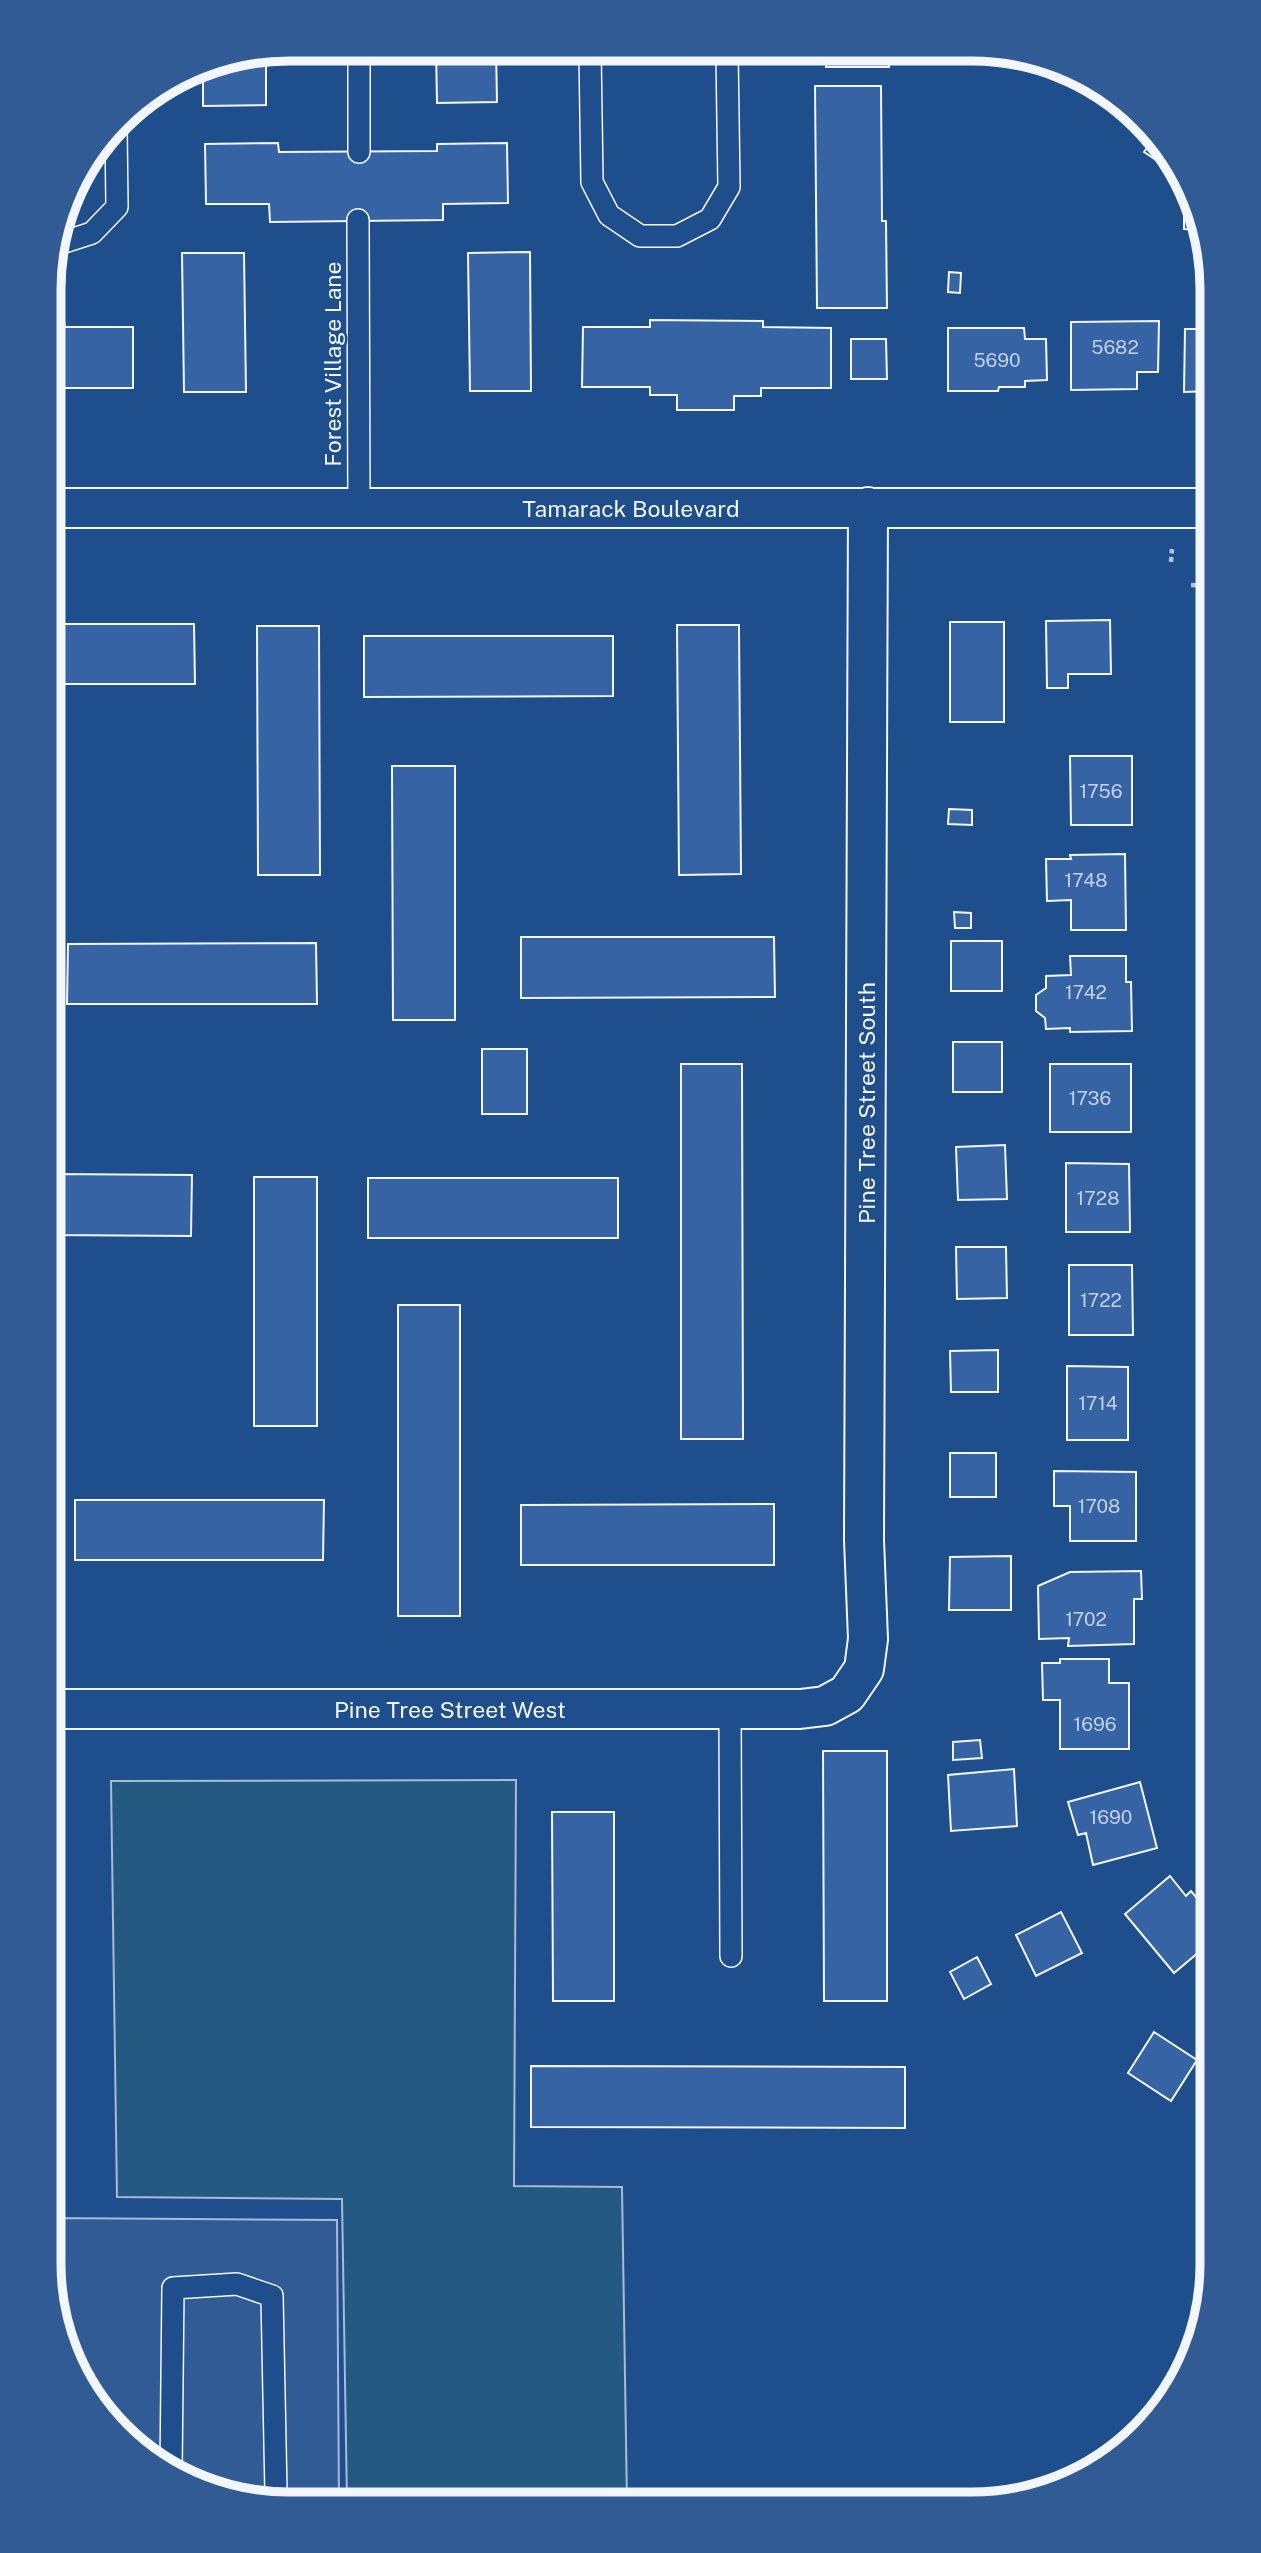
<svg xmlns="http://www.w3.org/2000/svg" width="1261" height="2553" viewBox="0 0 1261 2553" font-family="'Public Sans',sans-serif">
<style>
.green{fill:#245a82;stroke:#a8bbd7;stroke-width:2}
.parking{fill:#305b95;stroke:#a8bbd7;stroke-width:2}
.building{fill:#3563a3;stroke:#f2f6ff;stroke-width:2}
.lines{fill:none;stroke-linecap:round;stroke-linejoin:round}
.service-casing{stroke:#f2f6ff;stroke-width:24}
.minor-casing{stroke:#f2f6ff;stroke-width:42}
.tertiary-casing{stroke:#f2f6ff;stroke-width:42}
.path{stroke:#b3c4dc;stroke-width:4.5;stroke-dasharray:5 3.5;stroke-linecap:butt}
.service{stroke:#1f4e8c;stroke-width:21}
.minor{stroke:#1f4e8c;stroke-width:38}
.tertiary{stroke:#1f4e8c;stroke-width:38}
.labels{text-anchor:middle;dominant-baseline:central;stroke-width:5;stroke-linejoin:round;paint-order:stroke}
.number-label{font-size:19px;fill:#c3d1e8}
.street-label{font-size:23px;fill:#f2f6ff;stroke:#1f4e8c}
.rim{fill:none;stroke:#f2f6ff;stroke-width:9}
</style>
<rect width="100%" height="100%" fill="#1f4e8c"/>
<path class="green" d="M516,1780L514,2186L622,2187L627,2503L347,2502L342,2199L117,2197L111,1781Z"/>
<path class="parking" d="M49,2218L337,2220L339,2502H257L183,2479L131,2445L62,2341L49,2264Z"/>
<path class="building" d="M436,50H496L497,102L437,103Z
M826,52L889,53V67H826Z
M266,54V105L203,106V66Z
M815,86H881L882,221H886L887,308H817Z
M1152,141L1171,170L1144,152Z
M278,143L279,152L437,151V144L507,143L508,203L443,204V220L270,222L269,204H206L205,144Z
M1196,207L1199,212L1200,230L1184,229V208Z
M530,252L531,391H470L468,253Z
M182,253H244L246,392H184Z
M949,272L961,273L960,293L948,292Z
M650,320L763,321V327L831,328V388H761V396H734V410H677V395H650V387H582L583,327H650Z
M51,321H64L65,327H133V388H63V396H51Z
M1159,321L1158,372H1137V389L1071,390V322Z
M948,328H1024L1025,339H1046L1047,380L1025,381V387H999L998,391H948Z
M1185,329H1212V391L1184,392Z
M851,339H886L887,379H851Z
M1110,620L1111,674H1068V688H1047L1046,621Z
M950,622H1004V722H950Z
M51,624H194L195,684H51Z
M677,625H739L741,874L679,875Z
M257,626H319L320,875H258Z
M364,636H613V696L364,697Z
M1070,756H1132V825H1071Z
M392,766H455V1020H393Z
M949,809L972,810V825L948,824Z
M1125,854L1126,930H1071V900L1047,901L1046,859H1071L1070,855Z
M954,912L971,913V928H955Z
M521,937H774L775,997L521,998Z
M951,941H1002V991H951Z
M316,943L317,1004H67L68,944Z
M1070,956H1126V982H1131L1132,1031L1070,1032V1028L1046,1029L1045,1018L1036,1011V995L1046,988V976L1071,975Z
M953,1042H1002V1092H953Z
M482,1049H527V1114H482Z
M681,1064H742L743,1439H681Z
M1050,1064H1131V1132H1050Z
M1005,1145L1007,1199L958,1200L956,1147Z
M1066,1163L1129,1164L1130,1232H1066Z
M50,1174L192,1175L191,1236L50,1235Z
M254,1177H317V1426H254Z
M368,1178H618V1238H368Z
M956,1247H1006L1007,1298L957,1299Z
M1069,1265H1132L1133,1335H1069Z
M398,1305H460V1616H398Z
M998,1350V1392H951L950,1351Z
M1067,1366L1128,1367V1440H1067Z
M950,1453H996V1497H950Z
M1054,1471L1136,1472V1541H1070V1506H1054Z
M75,1500H324L323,1560H75Z
M774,1504V1565H521V1505Z
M1011,1556V1610H949L950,1557Z
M1141,1571L1142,1599H1134V1644L1068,1646L1069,1638L1039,1639L1038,1586L1070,1572Z
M1060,1659H1109V1683H1129V1749H1060V1700H1043L1042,1663H1060Z
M980,1740L982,1758L953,1760V1742Z
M823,1751H887V2001H824Z
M1014,1769L1017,1826L951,1831L948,1775Z
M1140,1782L1157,1848L1093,1865L1086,1833L1078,1835L1068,1802Z
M552,1812H614V2001H553Z
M1170,1876L1186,1896L1191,1891L1212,1916V1941L1174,1973L1125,1914Z
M1061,1912L1082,1953L1036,1976L1016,1935Z
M977,1957L991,1984L964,1999L950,1972Z
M1154,2032L1197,2060L1171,2101L1128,2073Z
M531,2066L905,2067V2128L531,2127Z"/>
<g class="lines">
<g class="service-casing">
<path id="service" d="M590,51L592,182L609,215L640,236H677L710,219L729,187L727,52
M359,152V49
M358,220L359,508
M55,245L92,233L117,207L116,128
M730,1709L731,1956
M171,2471L173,2288L237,2284L272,2296L276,2493L271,2502"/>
</g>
<g class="minor-casing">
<path id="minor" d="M50,1709H800L825,1706L847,1694L864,1669L868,1639L864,1540L868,507"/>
</g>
<g class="tertiary-casing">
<path id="tertiary" d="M51,508H1212"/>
</g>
<path class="path" d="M1171,562L1172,549
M1191,585L1210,586"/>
<use href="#service" class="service"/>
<use href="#minor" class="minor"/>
<use href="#tertiary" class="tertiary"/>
</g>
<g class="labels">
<g class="number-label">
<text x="1115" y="347">5682</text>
<text x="997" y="360">5690</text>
<text x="1101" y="791">1756</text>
<text x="1086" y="880">1748</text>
<text x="1086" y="992">1742</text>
<text x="1090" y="1098">1736</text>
<text x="1098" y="1198">1728</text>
<text x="1101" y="1300">1722</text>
<text x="1098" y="1403">1714</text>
<text x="1099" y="1506">1708</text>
<text x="1086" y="1619">1702</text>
<text x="1095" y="1724">1696</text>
<text x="1111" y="1817">1690</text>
</g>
<g class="street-label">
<text transform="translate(332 364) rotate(-90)">Forest Village Lane</text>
<text x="631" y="508">Tamarack Boulevard</text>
<text transform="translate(866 1103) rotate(-90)">Pine Tree Street South</text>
<text x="450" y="1709">Pine Tree Street West</text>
</g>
</g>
<path d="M0 0H1261V2553H0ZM289 61H972A228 228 0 0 1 1200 289V2264A228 228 0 0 1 972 2492H289A228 228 0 0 1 61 2264V289A228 228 0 0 1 289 61Z" fill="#305b95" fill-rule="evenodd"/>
<path class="rim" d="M289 61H972A228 228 0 0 1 1200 289V2264A228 228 0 0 1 972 2492H289A228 228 0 0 1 61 2264V289A228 228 0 0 1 289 61Z"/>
</svg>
